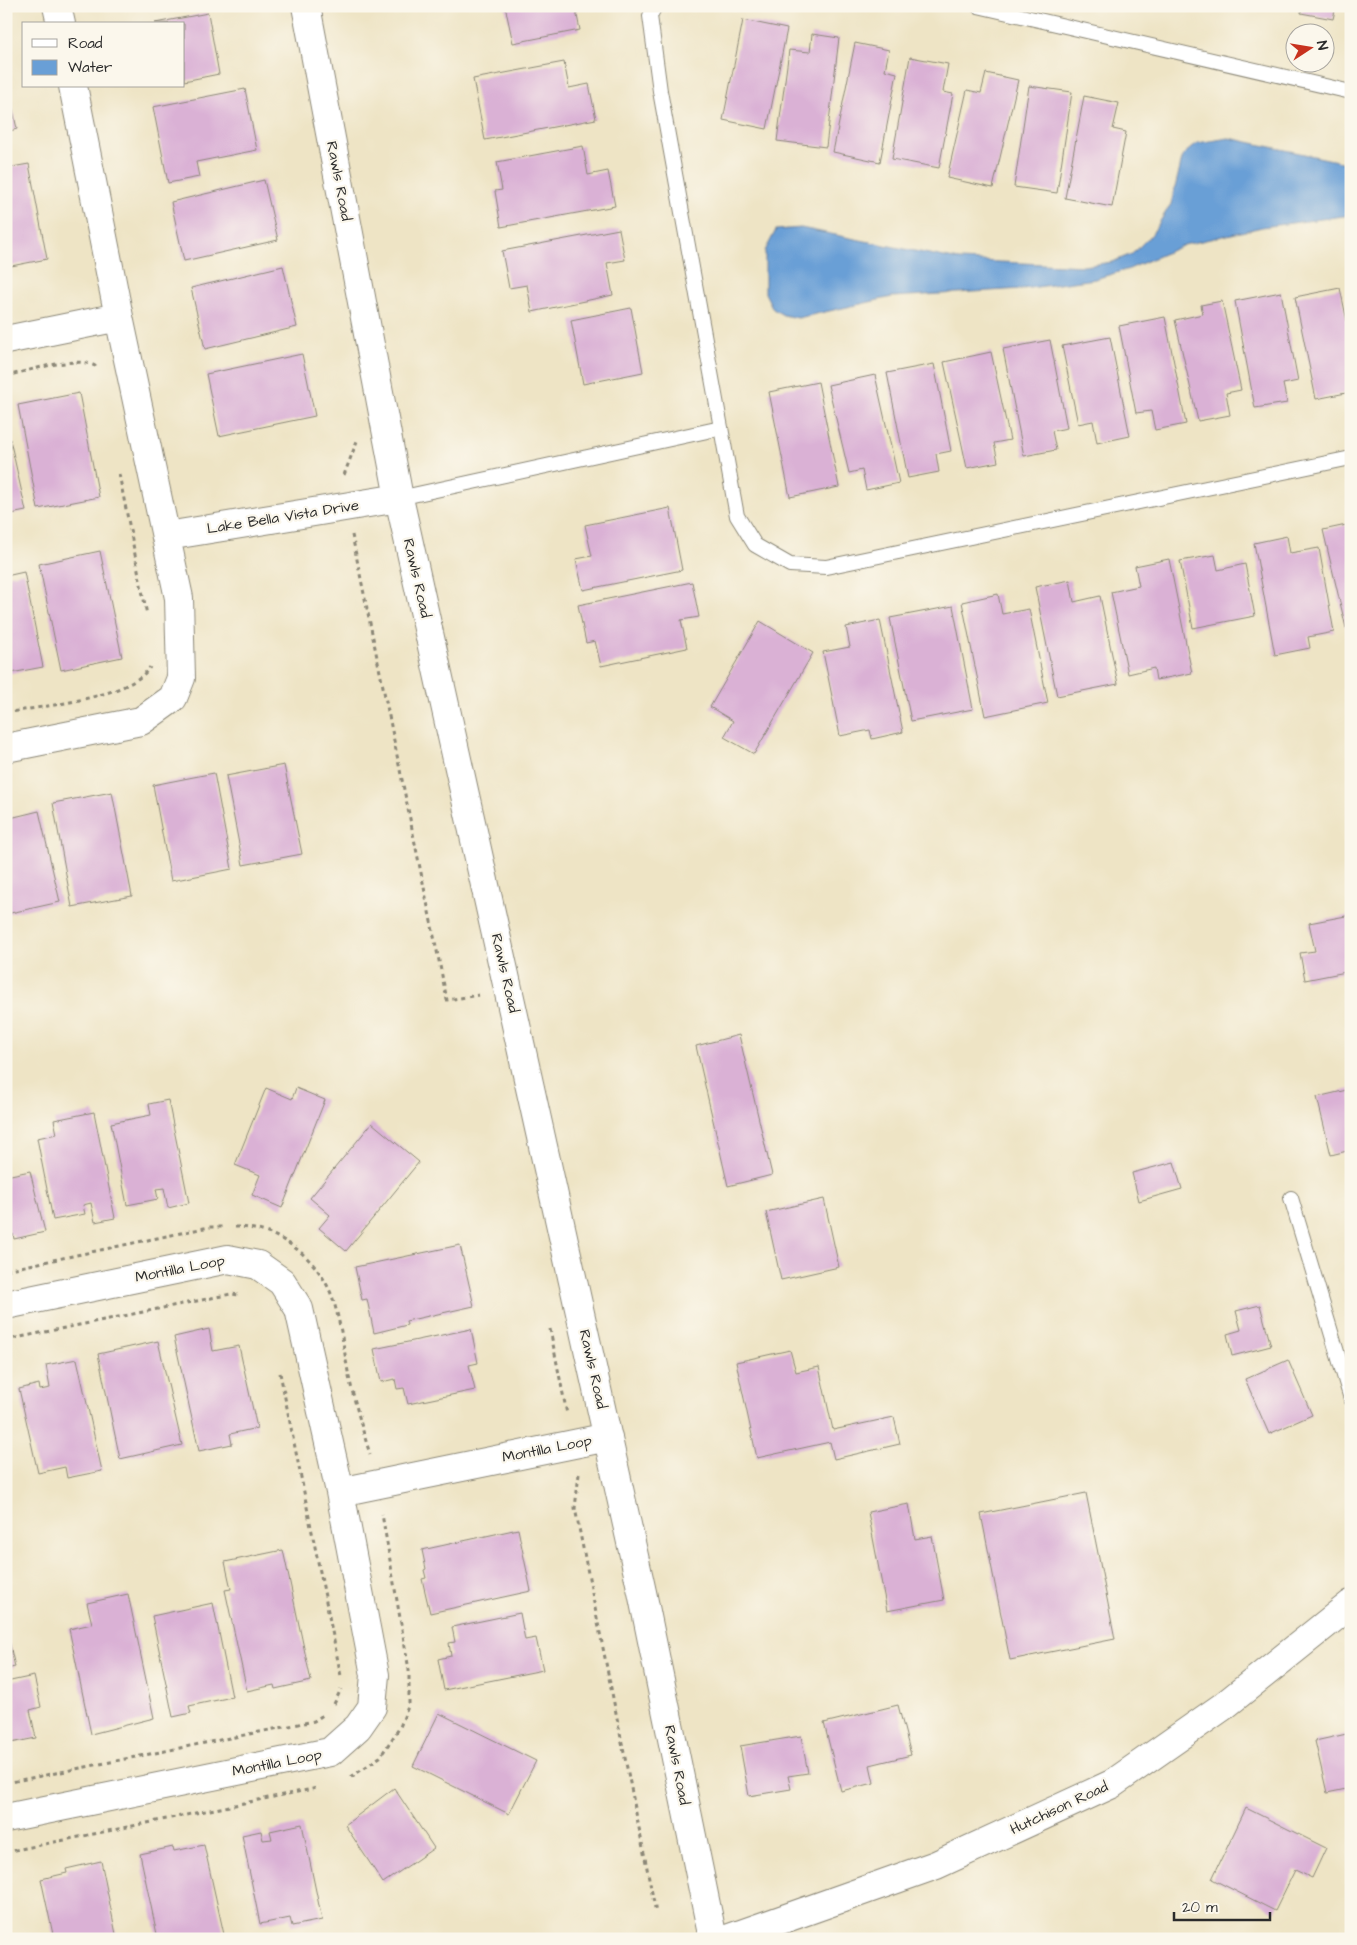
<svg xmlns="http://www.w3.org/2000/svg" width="1357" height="1945" viewBox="0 0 1357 1945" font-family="'Architects Daughter',sans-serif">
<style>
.water{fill:#699fd6;stroke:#4a6580}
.building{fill:#dab1d5}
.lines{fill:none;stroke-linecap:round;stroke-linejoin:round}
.lane-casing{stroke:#8c8878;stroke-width:16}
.street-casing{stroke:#8c8878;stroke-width:30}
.secondary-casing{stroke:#8c8878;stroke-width:30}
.path{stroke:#8c8878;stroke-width:3;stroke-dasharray:4 4;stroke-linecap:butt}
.lane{stroke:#fff;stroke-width:14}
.street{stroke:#fff;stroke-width:28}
.secondary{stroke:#fff;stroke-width:28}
.labels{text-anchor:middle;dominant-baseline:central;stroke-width:4.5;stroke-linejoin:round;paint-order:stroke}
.street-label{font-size:15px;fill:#2b2b2b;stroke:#fbf7ec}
</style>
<rect width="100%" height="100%" fill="#fbf7ec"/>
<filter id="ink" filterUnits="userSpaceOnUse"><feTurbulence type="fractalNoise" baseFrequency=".02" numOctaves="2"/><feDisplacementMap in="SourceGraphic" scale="10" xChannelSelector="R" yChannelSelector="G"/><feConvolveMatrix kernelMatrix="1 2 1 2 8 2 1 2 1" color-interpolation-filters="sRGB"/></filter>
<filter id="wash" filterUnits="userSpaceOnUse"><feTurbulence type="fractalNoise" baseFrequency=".0096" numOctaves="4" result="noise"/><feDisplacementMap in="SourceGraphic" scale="20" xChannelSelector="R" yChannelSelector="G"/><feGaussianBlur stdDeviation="1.12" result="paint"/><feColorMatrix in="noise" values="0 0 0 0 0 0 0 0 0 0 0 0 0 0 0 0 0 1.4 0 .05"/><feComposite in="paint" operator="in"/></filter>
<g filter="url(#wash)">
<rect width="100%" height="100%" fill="#eee4c5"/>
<path class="water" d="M1229,138L1351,164V215L1262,227L1184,245L1129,269L1095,279L1022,289L892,297L798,318L783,315L773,309L765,293V251L776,230L801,228L959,260L1084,266L1112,262L1132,254L1152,234L1171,204L1183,155L1197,143Z"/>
<g id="blocks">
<path class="building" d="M505,6H575L580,30L513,43Z
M1302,6H1336L1333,19L1301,13Z
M208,13L219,74L184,81V24L155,23Z
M743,20L787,29L767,129L723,120Z
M812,34L839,38L826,147L777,141L789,50L810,52Z
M855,43L889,50L885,70L897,73L880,162L833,152Z
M910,57L948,64L943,92L953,94L939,168L892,159Z
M564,62L569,88L589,84L596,119L485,140L473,79Z
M986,73L1018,80L993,188L947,178L967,90L981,93Z
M6,78L17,129L6,132Z
M1029,86L1072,92L1057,193L1014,187Z
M245,89L257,150L196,162L199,177L168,183L153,107Z
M1084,96L1119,103L1113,129L1126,132L1112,207L1065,198Z
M583,146L588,175L608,171L615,206L501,227L495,191L502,190L497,162Z
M29,164L47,259L6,267V168Z
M264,180L278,240L184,261L171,202Z
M619,229L625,260L607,263L613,295L532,312L527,285L509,288L502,251Z
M283,266L297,327L205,349L191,288Z
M1340,288L1351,340V392L1316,399L1295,297Z
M1281,292L1298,381L1283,384L1287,403L1255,408L1235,301Z
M1222,301L1241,390L1226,393L1230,415L1198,421L1175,320L1203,314L1201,305Z
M631,308L643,372L583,384L571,320Z
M1165,317L1186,424L1155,430L1151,411L1136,413L1119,326Z
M1110,337L1130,436L1097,443L1093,421L1078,424L1062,346Z
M1050,340L1067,428L1052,431L1056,450L1024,456L1003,349Z
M991,352L1010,440L994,443L998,462L967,468L944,362Z
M302,354L315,416L219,436L206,374Z
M934,364L951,451L936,454L939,472L908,478L887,373Z
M875,375L899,483L866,490L862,470L849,473L828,385Z
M818,382L839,487L790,497L769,392Z
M79,393L99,497L38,509L18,405Z
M7,426L26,511L6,515V427Z
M670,508L682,570L583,590L576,559L592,556L585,525Z
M1351,524V627L1346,628L1323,530Z
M1287,536L1290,553L1319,548L1334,632L1308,637L1310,648L1275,655L1254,543Z
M100,551L122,657L61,670L39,564Z
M1215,555L1218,570L1245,564L1255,616L1193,628L1180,561Z
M1169,559L1192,673L1156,680L1154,668L1128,674L1111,592L1139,586L1135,566Z
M24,572L43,667L6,674V576Z
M1070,580L1074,602L1100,596L1118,684L1057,696L1035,587Z
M692,582L699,617L681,620L687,648L601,666L595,641L586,643L578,605Z
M998,594L1002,614L1029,609L1048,703L985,716L962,602Z
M953,606L973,709L911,721L890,618Z
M880,620L903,732L872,739L870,730L840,736L823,652L850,647L846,627Z
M760,621L813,653L754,754L724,737L733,721L710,707Z
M284,765L302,854L243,865L226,776Z
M214,773L232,869L171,881L153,785Z
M112,792L132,896L72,907L53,803Z
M39,811L60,902L6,914V819Z
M1351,915V971L1305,980L1300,953L1315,951L1309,923Z
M739,1035L772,1175L728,1186L696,1046Z
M266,1088L292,1099L296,1088L325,1100L282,1208L252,1195L260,1175L235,1165Z
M1351,1089V1150L1331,1155L1317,1097Z
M168,1100L189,1203L168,1208L164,1188L156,1189L158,1199L127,1205L111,1123L151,1115L149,1104Z
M94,1112L115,1218L95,1222L91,1203L83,1205L85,1214L53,1220L37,1138L57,1134L54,1120Z
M372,1123L419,1162L346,1251L319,1228L330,1215L310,1198Z
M1174,1162L1182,1189L1139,1201L1132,1173Z
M30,1171L45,1232L14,1239L13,1234L6,1235V1176Z
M824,1199L839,1267L781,1280L766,1212Z
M460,1245L474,1306L406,1321L407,1325L374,1333L367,1299L362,1300L355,1267Z
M1260,1305L1271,1346L1232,1356L1227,1334L1241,1330L1236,1311Z
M209,1329L213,1351L239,1346L257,1428L230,1434L232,1444L199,1451L174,1337Z
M471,1329L478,1363L469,1365L475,1390L408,1404L404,1388L397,1389L395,1379L381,1382L374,1349Z
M158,1341L182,1445L120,1459L98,1354Z
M790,1350L796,1372L819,1367L833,1430L894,1417L900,1444L834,1459L830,1442L757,1458L736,1362Z
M77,1359L102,1471L67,1478L65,1467L38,1473L19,1389L39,1384L40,1390L50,1388L46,1365Z
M1288,1360L1312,1415L1269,1434L1245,1379Z
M1086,1493L1115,1639L1010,1660L981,1514Z
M909,1504L915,1539L932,1536L944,1600L887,1611L868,1512Z
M518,1529L531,1591L430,1613L422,1579L426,1578L424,1570L426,1569L422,1550Z
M283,1550L311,1681L275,1689L274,1685L247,1691L225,1590L231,1589L225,1562Z
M128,1594L154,1718L91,1734L69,1629L92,1624L87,1603Z
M213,1603L232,1697L189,1706L191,1713L173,1717L152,1616Z
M520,1613L525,1640L536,1638L543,1670L444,1690L438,1659L451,1656L449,1643L455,1642L452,1627Z
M6,1627L15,1667L6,1669Z
M34,1676L41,1707L30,1710L36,1738L6,1744V1682Z
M898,1705L911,1755L870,1765L874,1783L841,1791L824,1723Z
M439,1713L536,1761L509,1814L413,1766Z
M1351,1733V1788L1327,1793L1315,1741Z
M801,1736L808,1773L788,1776L791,1789L749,1796L740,1746Z
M394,1788L434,1848L383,1883L345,1825Z
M1246,1808L1326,1848L1312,1878L1295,1870L1275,1911L1212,1879Z
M302,1824L322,1920L292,1926L290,1918L260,1924L242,1835L261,1831L263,1840L272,1839L270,1831Z
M204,1845L225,1939H158L140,1854L173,1847L174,1851Z
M101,1861L117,1939H54L41,1879L67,1873L66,1869Z
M7,1923L10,1939H6Z"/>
</g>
</g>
<g filter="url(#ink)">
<use href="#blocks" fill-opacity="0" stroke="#8c8878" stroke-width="1"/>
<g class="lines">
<g class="lane-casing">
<path id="lane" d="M655,6L650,16L660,91L737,516L755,545L790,565L826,567L1351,458
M978,6L1351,92
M399,498L721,428
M1291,1198L1351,1399"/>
</g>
<g class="street-casing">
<path id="street" d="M57,6L61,24
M306,6L399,498L642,1592L713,1939
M6,340L119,317
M167,536L399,498
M6,748L141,721L173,698L181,678L179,598L119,317L73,86
M6,1305L228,1259L258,1265L282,1282L299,1309L340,1492L375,1675L372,1707L358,1727L330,1752L6,1818
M340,1492L608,1437"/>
</g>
<g class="secondary-casing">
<path id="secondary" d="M727,1939L936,1865L1112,1784L1225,1705L1351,1604"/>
</g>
<path class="path" d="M6,376C28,371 76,355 95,366L97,370
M119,474L147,615
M344,475L357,441
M352,535L447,1000L479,995
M6,713C42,706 130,698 150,667
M235,1227C278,1227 319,1258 333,1299C341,1324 344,1351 349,1377C355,1403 362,1429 370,1454
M6,1270L209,1227H222
M550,1329L567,1414
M6,1340L231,1294L240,1295
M280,1373L341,1676
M579,1474L575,1508L656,1913
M334,1704L341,1689
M351,1777L380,1757L400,1727L409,1704V1670L382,1514
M6,1783L314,1721L323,1715
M6,1852L317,1788"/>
<use href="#lane" class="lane"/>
<use href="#street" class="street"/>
<use href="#secondary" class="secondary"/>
</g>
</g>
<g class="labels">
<g class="street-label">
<text transform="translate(339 181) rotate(79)">Rawls Road</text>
<text transform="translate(283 517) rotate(-9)">Lake Bella Vista Drive</text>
<text transform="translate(417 578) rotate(77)">Rawls Road</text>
<text transform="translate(505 973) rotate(77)">Rawls Road</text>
<text transform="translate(180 1269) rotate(-11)">Montilla Loop</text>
<text transform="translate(593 1369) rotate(77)">Rawls Road</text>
<text transform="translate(547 1449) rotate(-11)">Montilla Loop</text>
<text transform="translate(277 1763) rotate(-11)">Montilla Loop</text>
<text transform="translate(677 1765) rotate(79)">Rawls Road</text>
<text transform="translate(1059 1808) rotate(-25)">Hutchison Road</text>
</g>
</g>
<rect width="1357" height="1945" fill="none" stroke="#fbf7ec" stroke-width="25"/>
<rect x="22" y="22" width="162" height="65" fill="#fbf7ec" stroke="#a8a59f"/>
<rect x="32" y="39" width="25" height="8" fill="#ffffff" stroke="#a8a59f"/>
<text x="68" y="48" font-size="15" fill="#2b2b2b">Road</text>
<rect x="32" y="60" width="25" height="15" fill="#699fd6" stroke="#a8a59f"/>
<text x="68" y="72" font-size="15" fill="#2b2b2b">Water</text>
<g transform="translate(1310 48) rotate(78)"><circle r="24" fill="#fbf7ec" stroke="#a8a59f"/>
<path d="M0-4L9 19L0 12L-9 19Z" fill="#c8321e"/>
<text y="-8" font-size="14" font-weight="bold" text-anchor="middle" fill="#2b2b2b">N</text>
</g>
<path d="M1174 1912v8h96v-8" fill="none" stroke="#2b2b2b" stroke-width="2.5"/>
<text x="1182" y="1912" font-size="15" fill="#2b2b2b" stroke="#fbf7ec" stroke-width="4" paint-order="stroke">20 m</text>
</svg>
